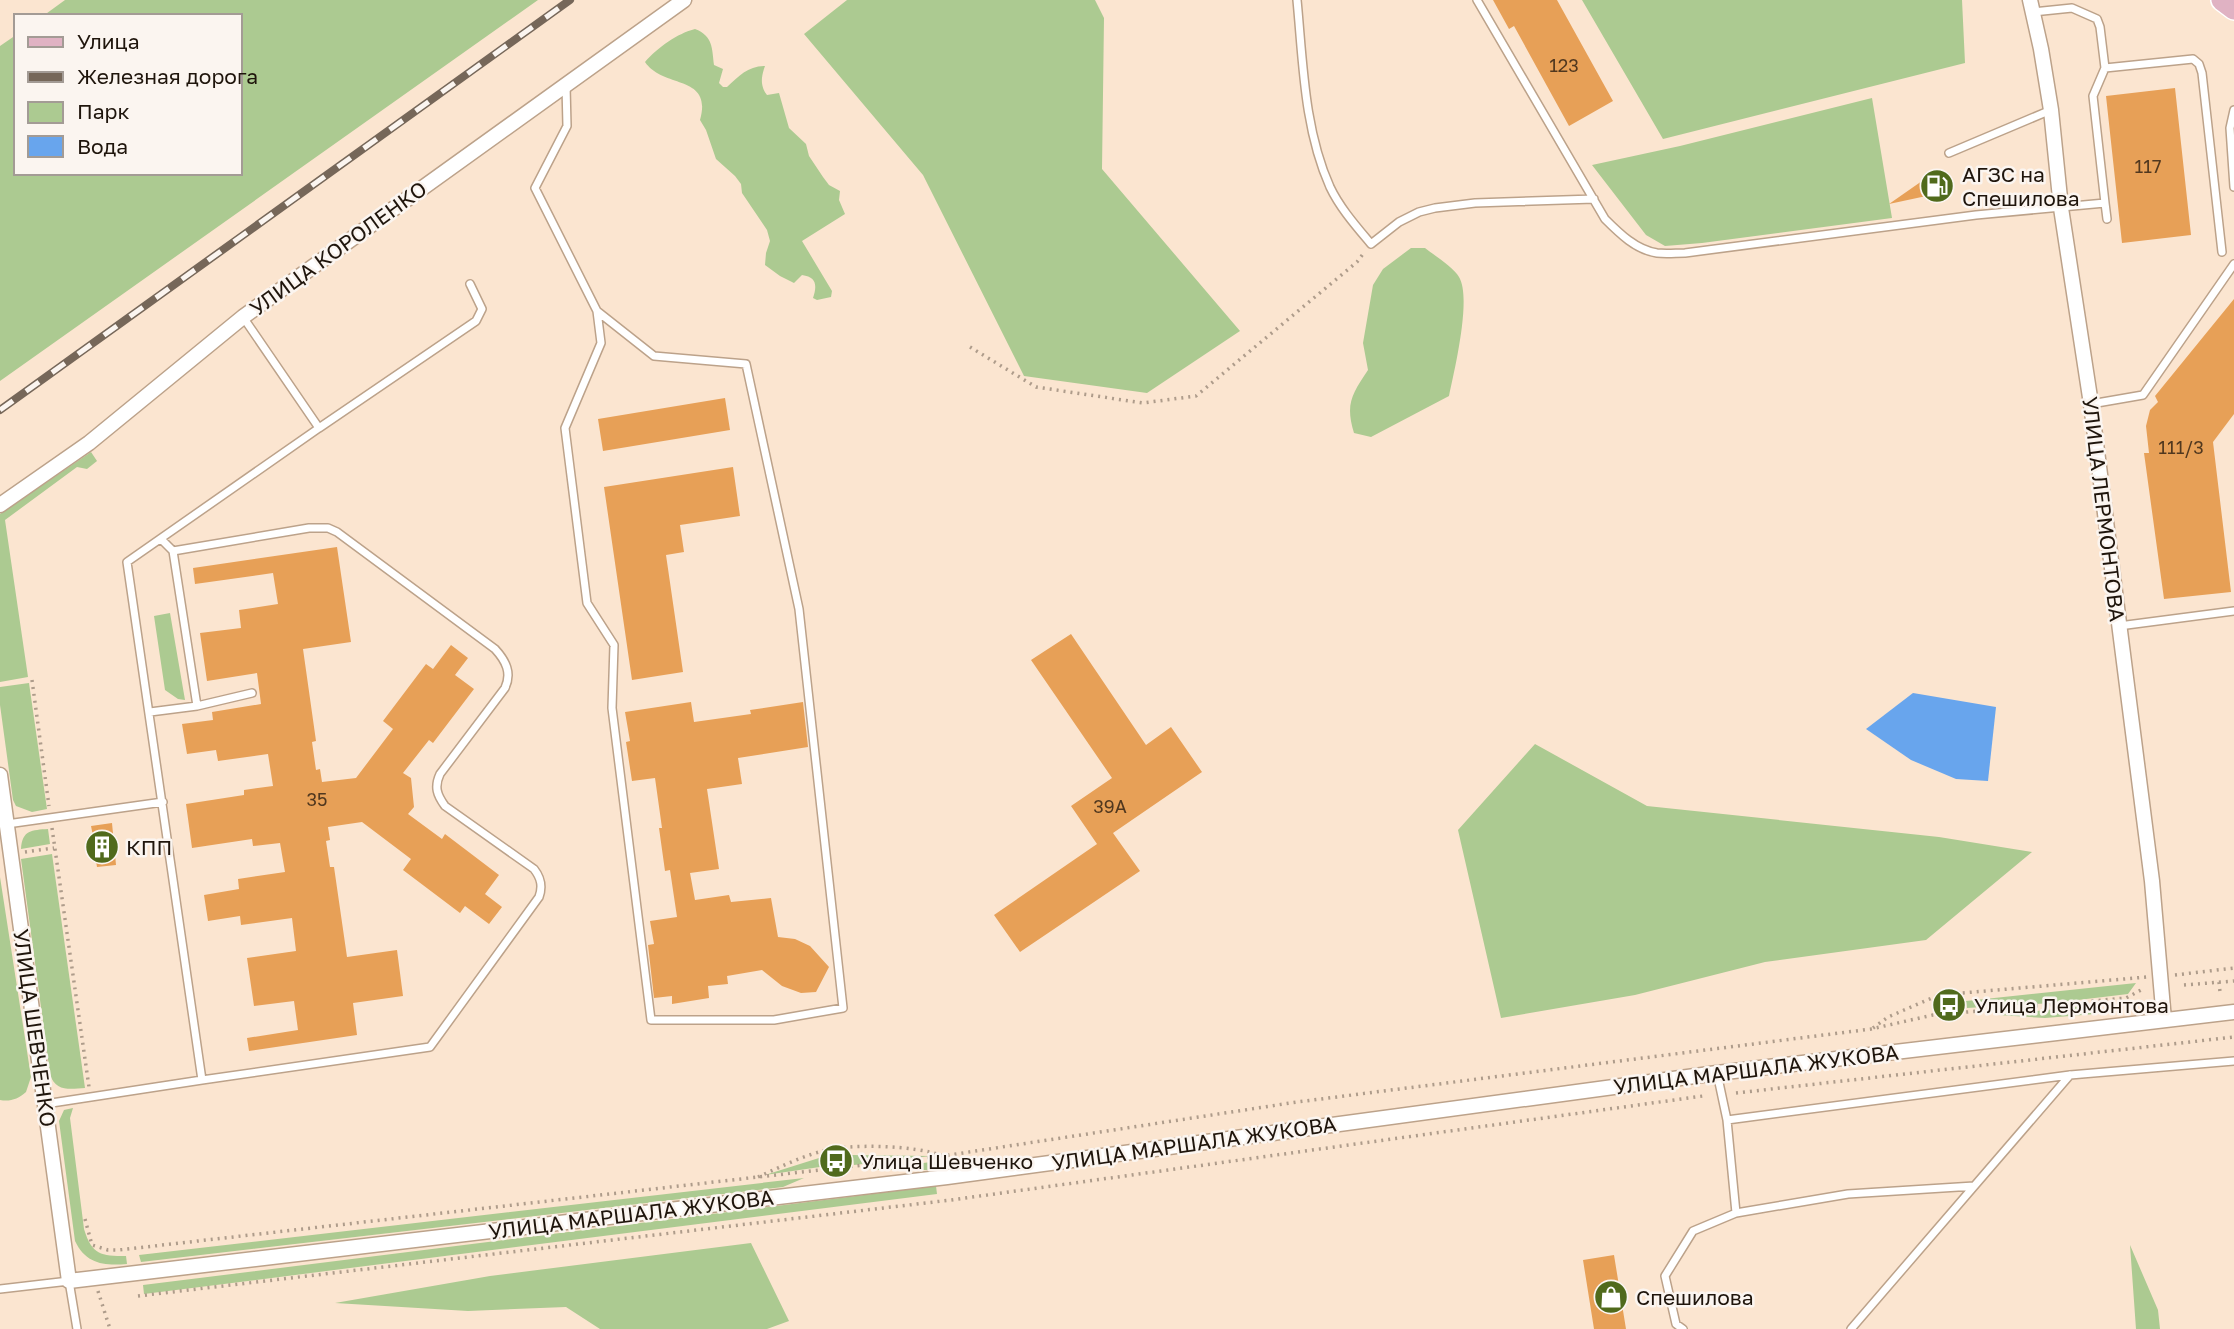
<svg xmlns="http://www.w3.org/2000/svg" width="2234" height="1329" viewBox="0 0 2234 1329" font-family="'Golos Text',sans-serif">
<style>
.green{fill:#acca91}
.water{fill:#68a5ed}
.building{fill:#e7a057}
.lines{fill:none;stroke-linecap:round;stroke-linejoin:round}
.service-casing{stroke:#bca28a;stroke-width:10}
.minor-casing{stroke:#bca28a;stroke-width:17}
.primary-casing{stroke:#fff;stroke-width:24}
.path{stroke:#ae9c8b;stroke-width:3.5;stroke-dasharray:2 5;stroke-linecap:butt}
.service{stroke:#fff;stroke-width:7}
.minor{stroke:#fff;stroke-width:14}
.primary{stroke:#e0b2c3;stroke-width:21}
.rail-casing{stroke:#766759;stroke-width:8}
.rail{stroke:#fbf5f0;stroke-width:5;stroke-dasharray:16;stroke-linecap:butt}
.labels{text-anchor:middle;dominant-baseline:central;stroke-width:5;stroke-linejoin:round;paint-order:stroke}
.number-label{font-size:18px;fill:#51381f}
.poi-label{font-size:21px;fill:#1f150c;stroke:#fbf5f0;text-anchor:start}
.street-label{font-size:21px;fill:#1f150c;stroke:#fbf5f0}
</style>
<rect width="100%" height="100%" fill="#fbe5d0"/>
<path class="green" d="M65,0H538L0,381V46L16,35V173H240V16H43Z
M847,0H1095L1104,18L1102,169L1240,331L1147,393L1024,376L923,175L804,34Z
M1582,0H1962L1965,63L1663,139Z
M695,29C713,36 712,48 714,65L723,69L719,83L723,87H727C739,76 748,66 765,66C761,77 760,86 767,95L779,93L789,128L806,144L809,156L823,177L829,185L840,191L839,200L845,214L802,241L832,291L831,297L817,300L813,298C817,286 817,277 802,275L794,283L780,276L765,265L766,253L770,241L767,230L742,193L741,184L735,176L716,159L706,130L700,120C713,74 663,89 645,62C657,48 678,33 695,29Z
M1872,98L1892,218L1702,243L1665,246L1646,235L1592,165L1680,146Z
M1411,248H1425C1434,255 1454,268 1459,277C1472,298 1454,372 1449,396L1371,437L1354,433C1345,404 1352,394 1368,370L1363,343L1373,285L1383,269Z
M91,452L97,461L87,469L77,467L5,520L28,677L0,682V514Z
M170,613L185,700L178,699L165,690L154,616Z
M29,683L47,809L32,812L16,806L13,800L0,705V687Z
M1535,744L1647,806L1939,837L2032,852L1926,940L1765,962L1635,995L1501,1018L1458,830Z
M48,829L50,844L21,849C22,830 32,830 48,829Z
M52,854L85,1088C70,1089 55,1092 50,1074L21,859Z
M0,877L31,1077L26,1092C18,1099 10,1102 0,1100Z
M2136,983L2128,994L2053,1003L1967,1008L1966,1001Z
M2093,1005L2095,1014L2045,1018L1998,1015Z
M73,1108L70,1118L84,1229C92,1255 101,1256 126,1256L127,1264C104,1266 86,1264 75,1241L59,1121L64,1110Z
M852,1155L931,1156L854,1165Z
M819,1158L820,1167L765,1175Z
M939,1161L940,1170H868Z
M804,1178L783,1187L141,1262L139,1255Z
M936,1186L937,1194L144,1294L143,1285Z
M751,1243L789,1321L767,1329H600L566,1307L468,1311L335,1303L490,1276Z
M2130,1245L2158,1310L2160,1329H2136Z"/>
<path class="water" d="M1913,693L1996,707L1988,781L1956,779L1911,760L1866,729Z"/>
<path class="building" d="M1493,0H1557L1613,101L1569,126L1514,26L1509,29Z
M2175,88L2191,235L2122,243L2106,96Z
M1932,174H1939L1942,177L1945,192L1889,204Z
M2234,299V414L2213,442L2231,592L2164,599L2144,453H2149L2146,426L2150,410L2158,402L2155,396Z
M725,398L730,430L603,451L598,419Z
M733,467L740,516L680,525L684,552L666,555L683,672L632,680L604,487Z
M337,547L351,642L303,649L316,741L312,742L316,770L320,769L322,782L356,778L393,729L383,721L426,664L433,669L451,645L468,658L455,675L474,689L433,743L429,740L403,773L411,778L414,807L408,814L442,839L445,834L499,875L485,894L502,907L489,924L465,906L460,913L403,870L411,859L362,822L328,827L330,840L326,841L330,867H334L347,957L397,950L403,996L353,1003L357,1035L249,1051L247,1038L298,1030L294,1001L254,1006L247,958L296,951L292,918L241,925L240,916L208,921L204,895L239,889L238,879L285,872L280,843L253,846L252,839L192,848L186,804L244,795V790L273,786L268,754L218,761L216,750L187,754L182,724L213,720L212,712L261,704L257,673L207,681L200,633L241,628L239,610L278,604L273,573L195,584L193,568Z
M1071,634L1146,745L1171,727L1202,772L1113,833L1140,871L1020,952L994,915L1097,844L1071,806L1112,778L1031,660Z
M691,702L694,722L751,714L750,710L803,702L808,747L738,758L742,784L707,789L719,869L690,873L695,900L729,895L731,902L771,898L778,937L795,939L810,946L829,967L816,992L801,993L782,986L762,970L727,976L728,984L708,986L709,998L672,1004V996L654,998L648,945L654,944L650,921L677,917L670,870L665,871L659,828H662L655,778L632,781L626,742L630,741L625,712Z
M112,823L116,865L97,867L94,849L89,850L88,836H93L91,826Z
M1614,1255L1626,1329H1594L1583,1260Z"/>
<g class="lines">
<g class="service-casing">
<path id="service" d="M1297,0C1303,62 1304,129 1330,187C1340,208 1356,226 1371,244L1399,222L1419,212L1435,208L1475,203L1594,199
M1477,0L1605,219C1619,233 1636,250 1657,253C1666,254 1676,253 1685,253L1976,215L2105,203L2107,219
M2033,12L2072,8L2097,19L2100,27L2105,68
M566,86L567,126L535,188L597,311L601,343L565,428L587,603L614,645L612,708L651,1020H774L843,1008L799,609L746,364L654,356L597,311
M2234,110L2230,128L2234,187
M1949,153L2051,110
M2105,203L2093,96L2105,68L2193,59L2199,64L2202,73L2222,252
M2091,404L2143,395L2234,264
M319,428L476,321L482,309L470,284
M161,539L173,551L197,706
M173,551L309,528H328L337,532L495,649C506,661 512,673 505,688L440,774C434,787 437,795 445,806L534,869C541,878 543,886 539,897L430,1047L202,1080L127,562L319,428L243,317
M2119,626L2234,611
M150,712L197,706L252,693
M7,824L163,802
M1717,1073L1727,1120L1736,1213
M45,1104L202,1080
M1727,1120L2070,1075L2234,1061
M0,1289L69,1281L77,1329
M1683,1329L1676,1324L1665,1276L1693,1231L1736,1213L1848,1194L1974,1186
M1851,1329L2070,1075"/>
</g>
<g class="minor-casing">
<path id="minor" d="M2030,0L2041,49L2051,110L2061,208L2091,404L2152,881L2164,1020
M0,505L89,443L243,317L684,0
M0,775L69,1281L947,1177L1717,1073L2234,1012"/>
</g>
<g class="primary-casing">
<path id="primary" d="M2222,0L2234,9"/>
</g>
<path class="path" d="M970,347L1036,387L1143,403L1196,396L1357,262L1363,254
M32,680L49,806
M52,828L89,1087
M25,852L54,848
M2175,975L2234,968
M2219,982L2220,992
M2184,985L2234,981
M1873,1028L1888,1017L1939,995L2147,977
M1736,1093L2234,1037
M758,1177C778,1168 798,1158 819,1152C848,1143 915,1145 943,1156L1297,1102L1871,1029L1933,1015L2126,998L2141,990
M85,1219L92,1245L108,1250H119L942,1156
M98,1291L110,1329
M138,1296L951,1200L1703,1096"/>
<use href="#service" class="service"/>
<use href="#minor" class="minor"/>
<use href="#primary" class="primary"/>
<g class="rail-casing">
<path id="rail" d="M0,410L570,0"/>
</g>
<use href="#rail" class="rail"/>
</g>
<defs>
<g id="fuel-disc" transform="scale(1.75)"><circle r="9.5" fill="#506a1c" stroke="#fbf5f0"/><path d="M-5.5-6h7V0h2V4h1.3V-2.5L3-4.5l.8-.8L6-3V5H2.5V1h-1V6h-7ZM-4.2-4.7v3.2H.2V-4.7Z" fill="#fff"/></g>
<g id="building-disc" transform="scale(1.75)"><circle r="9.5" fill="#506a1c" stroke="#fbf5f0"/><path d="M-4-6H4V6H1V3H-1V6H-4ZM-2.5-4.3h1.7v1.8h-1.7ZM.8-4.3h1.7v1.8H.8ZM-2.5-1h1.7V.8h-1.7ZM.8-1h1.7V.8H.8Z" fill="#fff"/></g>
<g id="bus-disc" transform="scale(1.75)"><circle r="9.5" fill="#506a1c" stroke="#fbf5f0"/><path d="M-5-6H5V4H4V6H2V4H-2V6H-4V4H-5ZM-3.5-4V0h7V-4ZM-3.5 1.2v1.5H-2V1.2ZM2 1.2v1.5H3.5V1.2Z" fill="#fff"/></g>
<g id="shop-disc" transform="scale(1.75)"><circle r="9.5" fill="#506a1c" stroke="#fbf5f0"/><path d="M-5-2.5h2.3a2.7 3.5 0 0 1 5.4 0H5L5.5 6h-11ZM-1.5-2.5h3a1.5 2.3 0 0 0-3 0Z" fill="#fff"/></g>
</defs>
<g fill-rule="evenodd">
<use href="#fuel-disc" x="1937" y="186"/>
<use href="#building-disc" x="102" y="847"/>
<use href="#bus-disc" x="1949" y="1005"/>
<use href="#bus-disc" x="836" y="1161"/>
<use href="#shop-disc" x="1611" y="1297"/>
</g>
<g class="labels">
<g class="number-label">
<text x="1564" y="65">123</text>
<text x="2148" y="166">117</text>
<text x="2181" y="447">111/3</text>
<text x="317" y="799">35</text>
<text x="1110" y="806">39А</text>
</g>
<g class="poi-label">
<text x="1962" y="174">АГЗС на<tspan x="1962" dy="24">Спешилова</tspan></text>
<text x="126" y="847">КПП</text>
<text x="1974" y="1005">Улица Лермонтова</text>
<text x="860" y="1161">Улица Шевченко</text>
<text x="1636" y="1297">Спешилова</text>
</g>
<g class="street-label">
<text transform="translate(338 248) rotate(-36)">УЛИЦА КОРОЛЕНКО</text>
<text transform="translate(2104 509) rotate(83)">УЛИЦА ЛЕРМОНТОВА</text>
<text transform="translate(35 1028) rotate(82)">УЛИЦА ШЕВЧЕНКО</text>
<text transform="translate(1756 1069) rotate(-7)">УЛИЦА МАРШАЛА ЖУКОВА</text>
<text transform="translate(1194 1143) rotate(-8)">УЛИЦА МАРШАЛА ЖУКОВА</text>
<text transform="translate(631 1214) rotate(-7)">УЛИЦА МАРШАЛА ЖУКОВА</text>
</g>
</g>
<rect x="14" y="14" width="228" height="161" fill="#fbf5f0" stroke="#a39b95" stroke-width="2"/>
<rect x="28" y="37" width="35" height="10" fill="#e0b2c3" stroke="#a39b95" stroke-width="2"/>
<text x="77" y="49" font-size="21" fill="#1f150c">Улица</text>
<rect x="28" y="72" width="35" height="10" fill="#766759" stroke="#a39b95" stroke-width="2"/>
<text x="77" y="84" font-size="21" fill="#1f150c">Железная дорога</text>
<rect x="28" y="102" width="35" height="21" fill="#acca91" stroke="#a39b95" stroke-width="2"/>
<text x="77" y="119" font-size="21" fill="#1f150c">Парк</text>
<rect x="28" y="136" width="35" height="21" fill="#68a5ed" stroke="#a39b95" stroke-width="2"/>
<text x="77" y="154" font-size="21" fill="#1f150c">Вода</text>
</svg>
